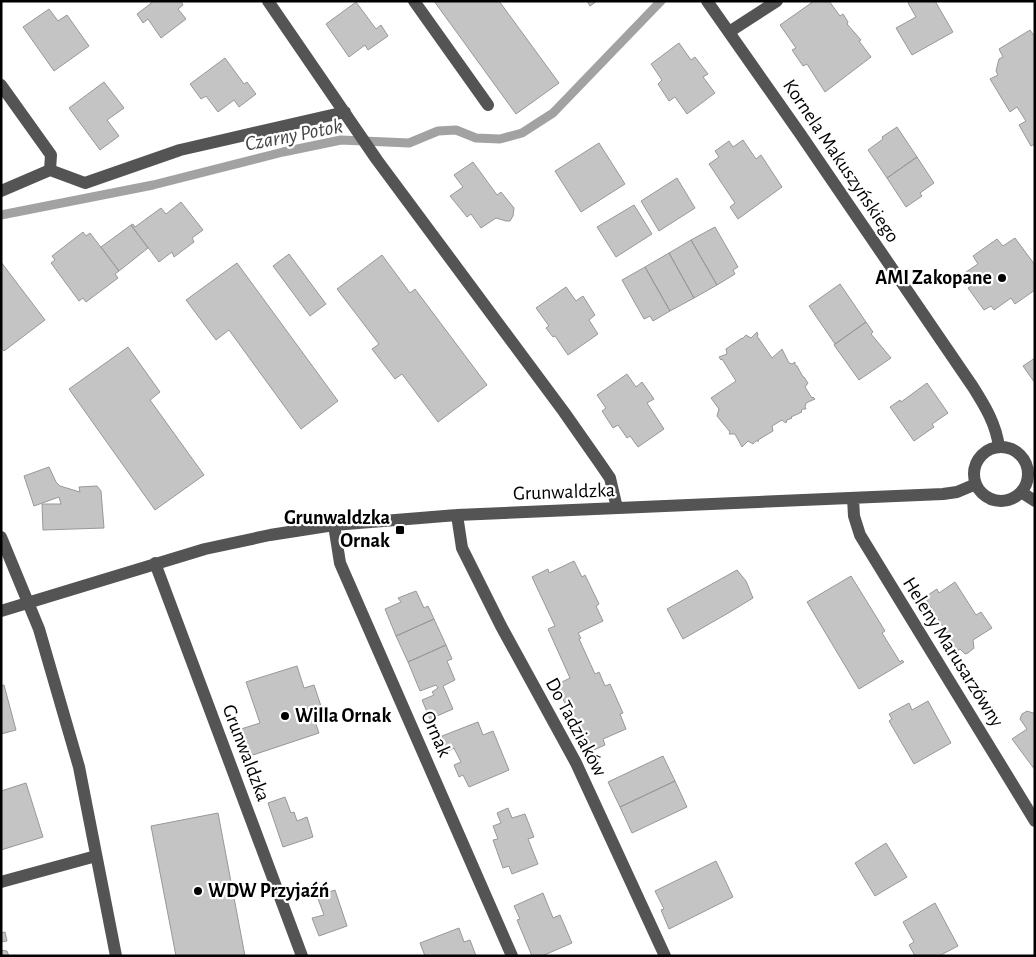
<svg xmlns="http://www.w3.org/2000/svg" width="1036" height="957" viewBox="0 0 1036 957" font-family="'Alegreya Sans',sans-serif">
<style>
.lines{fill:none;stroke-linecap:round;stroke-linejoin:round}
.stream{stroke:#a2a2a2;stroke-width:9}
.building{fill:#c4c4c4;stroke:#989898}
.minor{stroke:#545454;stroke-width:12}
.poi-dot{fill:#000;stroke:#fff;stroke-width:2}
.labels{text-anchor:middle;dominant-baseline:central;stroke-width:4.5;stroke-linejoin:round;paint-order:stroke}
.street-label{font-size:20px;fill:#000;stroke:#fff}
.poi-label{font-size:20px;font-weight:bold;fill:#000;stroke:#fff;text-anchor:end}
.water-label{font-size:21px;font-style:italic;fill:#434343;stroke:#fff}
</style>
<rect width="100%" height="100%" fill="#fff"/>
<g class="lines">
<path class="stream" d="M1,215L153,185L283,152L341,140L409,143L438,131L456,130L476,138L500,139L522,133L553,113L661,1"/>
</g>
<path class="building" d="M154,1H181L183,5L178,9L186,19L161,38L148,19L143,23L137,14Z
M434,1H499L559,83L516,114Z
M587,1H597L590,6Z
M814,1H829L840,16L843,14L848,22L847,24L861,40L859,41L871,57L825,92L807,64L803,66L792,50L796,48L780,25Z
M910,1H935L953,32L912,55L896,28L916,17L908,3Z
M356,2L376,29L381,25L388,36L368,50L365,45L349,57L326,24Z
M49,9L58,21L67,15L89,46L54,71L23,27Z
M1030,30L1035,37V144L1031,146L1019,125L1026,121L1017,107L1010,112L990,79L998,75L996,71L999,59L1003,57L999,49Z
M679,43L691,60L695,57L708,74L703,77L715,93L687,114L675,97L669,101L658,84L662,80L651,64Z
M225,58L244,84L247,82L256,94L239,107L234,100L218,112L206,96L201,99L190,84Z
M104,82L124,108L107,120L119,136L100,150L69,108Z
M897,127L917,157L887,178L868,150L883,139L882,137Z
M743,140L756,159L761,155L782,187L738,219L730,207L735,203L709,164L719,157L715,151L729,141L733,147Z
M599,143L625,184L581,212L555,171Z
M917,157L934,183L920,193L922,196L906,207L887,178Z
M473,162L497,195L501,192L514,208L513,216L510,221H506L496,218L481,228L471,214L467,217L450,196L463,187L454,175Z
M677,178L695,208L659,231L641,201Z
M181,202L203,230L192,238L194,242L174,257L172,252L159,262L131,225L133,224L135,227L161,208L166,214Z
M634,205L652,234L616,257L597,227Z
M131,225L148,248L119,271L101,247Z
M715,227L738,267L733,270L735,274L717,285L691,240Z
M83,232L86,236L90,233L119,271L115,274L118,278L86,302L83,298L79,301L51,263L55,260L52,256Z
M1015,238L1035,265V290L1015,304L1011,298L994,310L991,306L984,310L968,288L974,284L966,272L978,264L973,256L997,239L1003,246Z
M691,240L717,285L694,298L669,253Z
M669,253L694,298L670,311L645,267Z
M289,254L326,304L310,316L273,266Z
M382,255L410,293L415,289L487,385L438,422L402,374L395,379L372,349L379,344L337,289Z
M1,262L45,320L4,351L1,348Z
M237,263L338,401L301,429L229,330L216,340L186,300Z
M645,267L670,311L653,321L650,316L644,319L622,280Z
M840,284L866,322L835,344L809,306Z
M566,287L576,301L583,296L595,315L589,320L598,334L568,355L555,336L553,337L546,328L549,326L536,308Z
M866,322L873,332L871,334L891,358L859,380L834,345Z
M757,332L758,335L757,336L772,358L782,349L789,363L792,364L795,362V365L797,366L803,377H804L808,383L805,387L812,398L813,397L815,399L806,403L805,407L806,409H803L801,411L802,412L791,417L792,418L787,420L786,423L782,420L772,426L773,431L758,440L759,441H756L753,444L748,441L742,447L735,434H729L730,432L717,416L719,409L711,398L736,381L722,359L721,360L719,357L727,354L726,349L742,338V339L746,335L751,338Z
M128,347L160,392L150,400L204,475L155,510L69,389Z
M1035,358V383L1023,366Z
M627,374L636,387L642,382L654,399L647,403L664,429L638,447L630,436L627,438L618,425L613,428L602,411L606,408L597,395Z
M927,383L948,413L932,424L934,427L914,441L890,407L900,400L901,402Z
M49,467L56,482L60,486L80,492L79,487L97,486L101,491L104,528L43,530L42,504H61L59,497L34,506L24,476Z
M574,561L582,577L585,575L599,604L596,606L603,621L578,633L581,638L579,639L595,674L599,672L605,686L610,684L623,713L620,714L626,729L603,739L605,745L589,752L556,685L570,678L548,629L555,626L532,577L548,569L549,573Z
M737,570L746,581L753,598L730,612L683,639L667,609Z
M851,576L885,631L882,633L900,662L902,660L904,662L859,689L807,602Z
M955,582L976,615L981,612L992,628L973,640L974,648L968,653L965,654L960,649L957,651L925,597L937,589L939,593Z
M416,591L424,608L428,606L434,619L396,636L385,609L401,602L398,598Z
M434,619L446,645L408,662L396,636Z
M446,645L452,659L447,661L455,680L443,686L453,709L430,719L422,700L434,695L432,692L438,688L436,685L420,691L408,662Z
M297,666L304,688L314,685L321,706L311,710L319,733L250,756L241,729L260,723L246,682Z
M4,685L16,730L1,734V686Z
M928,701L951,743L914,764L889,721L892,719L889,714L909,703L912,710Z
M1027,711L1033,713L1035,712V770L1012,739L1027,729L1020,719L1022,714Z
M478,722L483,735L493,731L509,770L469,787L463,775L459,777L454,765L461,762L454,748L448,751L442,736Z
M663,756L675,781L620,807L608,782Z
M675,781L687,807L632,833L620,807Z
M26,783L43,837L1,850V791Z
M285,797L291,813L294,812L297,821L307,817L313,837L283,847L268,803Z
M508,808L512,818L525,814L534,837L528,839L538,864L512,874L509,866L503,868L493,840L498,839L493,826L501,823L497,813Z
M218,813L245,956H176L151,826Z
M886,843L907,877L875,896L855,863Z
M716,861L733,897L669,929L661,910L664,909L655,891Z
M335,890L347,926L319,936L312,918L324,915L317,896Z
M543,893L553,918L560,915L572,943L542,956H532L517,920L520,919L514,906Z
M935,903L958,946L939,956H915L909,945L914,942L903,922Z
M459,928L464,942L470,940L476,956H425L420,943Z
M5,932L7,941L1,942V933Z
M1,950L7,951L9,956H1Z"/>
<g class="lines">
<path class="minor" d="M268,1L377,160L564,412L599,462L610,478L617,508
M414,1L488,105
M707,1L801,135L973,387C985,406 996,424 999,447
M729,32L777,1
M1,85L51,155L50,170L1,191
M50,170L85,183L180,150L345,112
M974 474a27 27 0 1 1 54 0a27 27 0 1 1-54 0Z
M1021,492L1035,501
M853,498L854,516L860,535L1035,821
M457,515L462,548L501,626L576,763L665,956
M334,525L340,563L512,956
M1,537L39,629L79,767L116,956
M155,563L302,956
M1,611L205,549L270,535L334,525L457,515L943,494L957,492L976,484
M1,882L96,856"/>
</g>
<g class="poi-dot">
<circle cx="1002" cy="278" r="5"/>
<rect x="395" y="525" width="10" height="10" rx="2.5"/>
<circle cx="285" cy="716" r="5"/>
<circle cx="198" cy="891" r="5"/>
</g>
<g class="labels">
<g class="street-label">
<text transform="translate(841 161) rotate(56)">Kornela Makuszyńskiego</text>
<text transform="translate(564 492) rotate(-2)">Grunwaldzka</text>
<text transform="translate(953 652) rotate(58)">Heleny Marusarzówny</text>
<text transform="translate(576 727) rotate(62)">Do Tadziaków</text>
<text transform="translate(436 734) rotate(66)">Ornak</text>
<text transform="translate(246 753) rotate(69)">Grunwaldzka</text>
</g>
<g class="poi-label">
<text x="992" y="278">AMI Zakopane</text>
<text x="390" y="518">Grunwaldzka<tspan x="390" dy="23">Ornak</tspan></text>
<text x="295" y="716" text-anchor="start">Willa Ornak</text>
<text x="208" y="891" text-anchor="start">WDW Przyjaźń</text>
</g>
<g class="water-label">
<text transform="translate(294 135) rotate(-11)">Czarny Potok</text>
</g>
</g>
<rect width="1036" height="957" fill="none" stroke="#000000" stroke-width="5"/>
</svg>
